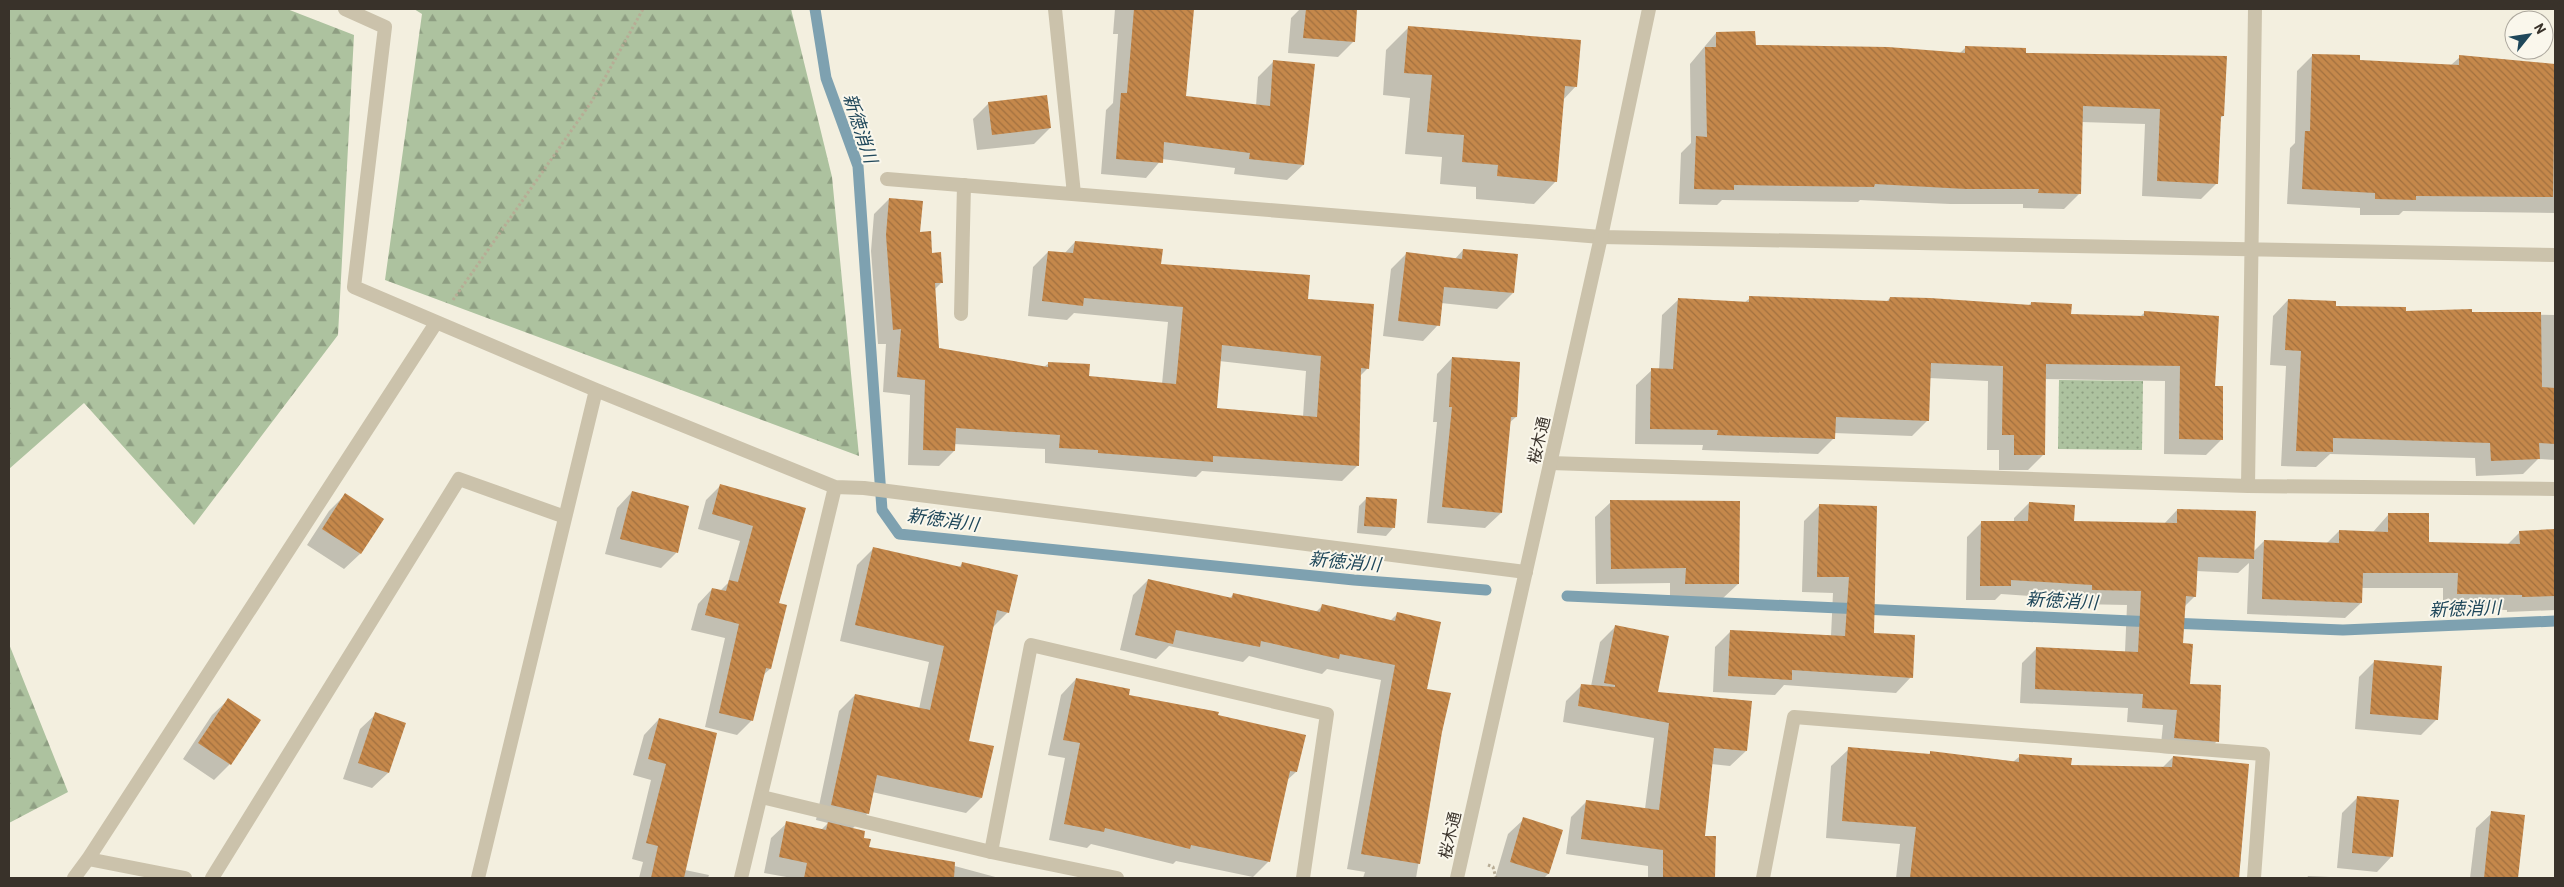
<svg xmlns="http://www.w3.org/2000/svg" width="2564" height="887" viewBox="0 0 2564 887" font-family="Barlow,'Noto Sans JP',sans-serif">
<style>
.grass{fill:url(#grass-dots)}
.forest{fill:url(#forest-firs)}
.shadow{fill:#0003;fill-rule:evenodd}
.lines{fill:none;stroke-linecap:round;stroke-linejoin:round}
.stream{stroke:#7ea1b0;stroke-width:11}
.building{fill:url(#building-back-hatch);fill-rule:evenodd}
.path{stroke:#b7ac95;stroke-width:3;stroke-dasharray:2.5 2.5;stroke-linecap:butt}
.service{stroke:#cbc2ab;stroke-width:14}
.minor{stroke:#cbc2ab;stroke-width:14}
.tertiary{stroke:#cbc2ab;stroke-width:14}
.labels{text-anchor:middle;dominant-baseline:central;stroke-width:4;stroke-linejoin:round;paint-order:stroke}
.street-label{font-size:16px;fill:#39322a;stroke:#faf7ec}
.water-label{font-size:18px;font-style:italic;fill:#1f475a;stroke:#faf7ec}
</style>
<defs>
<pattern id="grass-dots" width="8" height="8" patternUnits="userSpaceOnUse" patternTransform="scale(1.25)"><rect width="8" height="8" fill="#adc29f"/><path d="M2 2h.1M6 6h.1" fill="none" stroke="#8e9e82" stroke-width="1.8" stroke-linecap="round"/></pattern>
<pattern id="forest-firs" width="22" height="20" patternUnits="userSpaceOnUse" patternTransform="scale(1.25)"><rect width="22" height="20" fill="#adc29f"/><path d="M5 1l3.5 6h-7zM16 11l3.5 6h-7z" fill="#8e9e82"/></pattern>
<pattern id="building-back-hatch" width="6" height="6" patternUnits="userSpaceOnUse" patternTransform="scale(1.25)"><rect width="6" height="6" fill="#c5884b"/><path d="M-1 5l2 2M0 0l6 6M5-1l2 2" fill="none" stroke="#a1703f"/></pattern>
</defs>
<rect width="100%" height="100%" fill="#f3efdf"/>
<path class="grass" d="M2059,380L2143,381L2142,450L2058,449Z"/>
<path class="forest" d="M9,9H287L354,35L338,335L194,525L84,403L9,469Z
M414,9H791L832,177L859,456L385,280L422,14Z
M9,644L68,792L9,823Z"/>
<path class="shadow" d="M1115,9H1192L1185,97L1256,106L1258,77L1274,61L1303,165L1287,180L1234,174L1235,168L1162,159L1146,178L1101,174L1106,110L1113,103L1118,34H1113Z
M1300,9H1356L1354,41L1338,57L1288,53L1291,18Z
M1409,27L1576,86L1563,100L1556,181L1534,204L1476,199V187L1440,184L1442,157L1405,154L1410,98L1383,95L1386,50Z
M1716,33L1754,46L1959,54L1966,47L2025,54L2223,116L2219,119L2217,183L2201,199L2142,196L2145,124L2081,122L2079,194L2064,209L2023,208V204H1950L1860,200L1858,202L1722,200L1717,205L1679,204L1681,153L1691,143L1690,64Z
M2312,56L2359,61L2451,65L2460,57L2555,65V213L2403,211L2399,215H2360V208L2287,204L2290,148L2295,143L2297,71Z
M989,103L1050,128L1034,144L977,150L973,119Z
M889,199L918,234L931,254L942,282L934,290L938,349L1044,367L1049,363L1088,378L1162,384L1168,322L1074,313L1067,320L1028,316L1033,267L1048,252L1064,254L1075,242L1160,265L1307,300L1368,368L1360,376L1357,466L1342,481L1202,471L1196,477L1045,463V449L954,444V451L939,466L908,465L910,395L883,392L886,344H878L871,251L874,214ZM1219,361L1306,371L1303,417L1216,409Z
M1463,250L1513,293L1497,309L1441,303L1438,325L1423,341L1383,336L1391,269L1406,254L1454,260Z
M1750,298L1886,302L1890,298L2028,306L2031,303L2070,316L2140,317L2144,313L2213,387L2222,439L2206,455L2164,454L2165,381L2044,379L2043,455L2028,470H1999V450H1987L1988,381L1929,378L1928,420L1912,436L1834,433V438L1818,454L1702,450L1703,445L1635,444L1636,385L1652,370H1659L1662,315L1678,300L1744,303Z
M2288,300L2335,307L2405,312L2555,315V460L2538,459L2523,474L2476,476L2475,458L2330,454L2316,467L2281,466L2286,366L2270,365L2273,316Z
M1452,358L1516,417L1509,423L1501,513L1485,528L1427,523L1437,422H1433L1437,374Z
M721,485L804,509L777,604L785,606L770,669L762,676L752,720L737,735L705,727L725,638L691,630L698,604L712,589L720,591L728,583L740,541L698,529L706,500Z
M632,492L688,507L676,553L661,568L605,554L617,508Z
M345,495L383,519L360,554L344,569L307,545L329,511Z
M1367,498L1393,528L1386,536L1357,533L1359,506Z
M1611,502L1738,584L1722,599H1670V583L1596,584L1595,517Z
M2029,503L2073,522L2164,524L2177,510L2253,552L2264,541L2326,544L2339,531L2373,532L2388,515L2428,544L2507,545L2520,532L2555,530V610L2507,612V610L2443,609V588H2361V603L2345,618L2247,614L2249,563L2238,573L2196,571L2195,596L2184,607L2182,645L2188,685L2217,741L2203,756L2160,753L2163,725L2127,722L2128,708L2020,703L2022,663L2037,648L2125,652L2127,605L2078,604V599L2001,594L1995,600H1966L1967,537L1981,523H2014V518Z
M1820,505L1873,634L1911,677L1896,693L1784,685L1775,695L1713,692L1715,647L1731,631L1831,636L1833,593L1802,592L1804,521Z
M873,549L958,568L962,564L1008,612L992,628L967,742L981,798L966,813L872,792L868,813L852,829L868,848L951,865L999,878H792L764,873L771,838L787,823L821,830L828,823L816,820L839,711L855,695L919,709L929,662L840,641L857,565Z
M1148,580L1229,599L1233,595L1316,612L1322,606L1390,621L1397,614L1441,731L1416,878H1363L1365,872L1347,869L1381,680L1327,669L1322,674L1249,656L1243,662L1169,646L1156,659L1120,650L1133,595Z
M1615,627L1657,693L1746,751L1730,766L1711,764L1704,837L1715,838L1714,878H1648V866L1566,854L1571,817L1587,801L1645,809L1654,738L1563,722L1566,701L1582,685L1591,686L1600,642Z
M2375,661L2437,719L2421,735L2355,729L2359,677Z
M1076,679L1127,696L1217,716L1296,772L1286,781L1269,861L1253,877L1176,861L1173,864L1091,844L1087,848L1049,840L1065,758L1048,755L1061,695Z
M228,700L230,764L214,780L183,759L212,715Z
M376,714L388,773L372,788L343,779L360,729Z
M659,719L685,870L709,875L708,878H639L643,862L632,859L651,780L633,775L644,735Z
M1849,749L1928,755L1931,752L2013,762L2020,756L2070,766L2162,768L2173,757L2248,765L2239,878H1896L1900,844L1826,838L1831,766Z
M2358,797L2392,856L2377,872L2337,868L2342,813Z
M2492,813L2523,816L2516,878H2470L2476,828Z
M1524,819L1562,831L1548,874L1544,878H1495L1508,834Z
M2308,876L2353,878H2307Z"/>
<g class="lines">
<path class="stream" d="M815,9L826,78L858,166L882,510L899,534L1354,580L1486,590
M1567,596L2154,622
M2170,623L2343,630L2555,621"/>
</g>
<path class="building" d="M1134,9H1194L1186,96L1270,106L1273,60L1315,64L1304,165L1249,159L1250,153L1164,142L1163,163L1116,159L1121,93H1127Z
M1306,9H1357L1355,42L1303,38Z
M1408,26L1581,40L1577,87L1565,86L1557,182L1497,176L1498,165L1462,162L1464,135L1427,132L1432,75L1404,73Z
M1755,31L1756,45L1888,47L1965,53V46L2026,48V53L2227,56L2224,116H2221L2218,184L2157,181L2160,109L2083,106L2081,194L2038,193L2039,189H1966L1875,184L1874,187L1734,185V190L1694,189L1696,136L1707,137L1705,47H1716V32Z
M2312,54L2360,55V60L2459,65V55L2555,64L2553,197L2416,196V200L2375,199V193L2302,189L2305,131H2310Z
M1047,95L1051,128L992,135L988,102Z
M889,198L923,201L920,232L931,231L932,253L941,252L943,283H935L939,348L1048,367V362L1090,364L1089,376L1176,384L1183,307L1084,298L1083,306L1042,301L1048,251L1073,253L1075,241L1163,249L1161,264L1310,275L1308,299L1374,304L1369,369L1361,368L1359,466L1213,456V462L1098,453V450L1059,448L1060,435L956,428L955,451L923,450L925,380L897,377L901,329L893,330L886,235ZM1222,345L1321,356L1317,417L1217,408Z
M1463,249L1518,254L1514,293L1444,287L1440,326L1398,321L1406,252L1462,259Z
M1749,296L1889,301L1890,297L1930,298L2031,305V302L2072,304L2071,314L2144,316V311L2219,316L2215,386H2223V440L2179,439L2180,366L2046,364L2045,455H2014V435H2002L2003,366L1931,363L1929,421L1836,417L1835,439L1717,435L1718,430L1650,429L1651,368L1673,369L1678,298L1749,302Z
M2288,299L2336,301V306L2406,307V311L2472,309V312H2541L2542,387L2555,388V444L2539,443L2540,459L2491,461L2490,443L2333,438V452L2296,451L2301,351L2285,350Z
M1452,357L1520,362L1517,417H1511L1502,513L1442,507L1452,407H1449Z
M720,484L806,508L779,603L787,605L771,669L766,668L753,721L719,713L739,624L705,615L712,588L726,591L729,580L738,582L753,526L712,514Z
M632,491L689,506L678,553L620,539Z
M345,493L384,519L361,554L322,529Z
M1366,497L1397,499L1395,528L1364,526Z
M1610,500L1740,501L1739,584H1685L1686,568L1611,569Z
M2029,502L2075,505L2074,521L2177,523V509L2256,511L2254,559L2198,557L2196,597L2186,596L2183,643L2193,644L2190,684L2221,685L2219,742L2174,738L2177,710L2142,708L2143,694L2035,689L2036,647L2138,652L2141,591L2092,590V585L2011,580V586H1980L1981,521H2028Z
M1819,504L1877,506L1874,633L1915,635L1913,678L1792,670V680L1728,676L1730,630L1845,636L1849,577H1817Z
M2388,513H2429V542L2520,544L2519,531L2555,529V596L2522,597V595L2457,594L2458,573H2363L2362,603L2262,599L2264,540L2339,543V530L2388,532Z
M873,547L961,567L962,562L1018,575L1009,613L997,610L969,741L994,746L982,798L877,775L869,814L831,805L855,694L930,710L944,646L855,625Z
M1148,579L1232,598L1233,593L1320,612L1322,604L1395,621L1397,612L1441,622L1427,689L1451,693L1442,732L1420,864L1361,854L1395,665L1340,654L1339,659L1261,641L1260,647L1176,630L1173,644L1135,635Z
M1615,625L1669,636L1658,692L1752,701L1747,751L1714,748L1705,836H1716L1715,878H1663V850L1581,839L1586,800L1659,810L1669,723L1578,706L1581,684L1615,687V685L1604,683Z
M2374,660L2442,666L2438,720L2370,714Z
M1076,678L1130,689L1129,695L1219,712L1218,715L1306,735L1297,772L1290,771L1270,862L1191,845L1190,849L1105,828L1104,832L1064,824L1080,743L1063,740Z
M228,698L261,720L231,765L198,743Z
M375,712L406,723L389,773L358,763Z
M659,718L717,733L684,878H651L658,846L646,843L666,764L648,759Z
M1848,747L1930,754V751L2019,762V754L2072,758L2071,765L2172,767L2173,756L2249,764L2239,878H1910L1916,827L1842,821Z
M2357,796L2399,800L2393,857L2352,853Z
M2491,811L2525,815L2518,878H2484Z
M1523,817L1563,830L1549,874L1510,862Z
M786,821L826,830L828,822L865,831L864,838L871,839L869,847L955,862L954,878H804L807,863L779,857Z"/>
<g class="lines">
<path class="path" d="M453,300L592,101L643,9
M1488,865L1493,867L1496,878"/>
<path class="service" d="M961,314L964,185"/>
<path class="minor" d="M345,9L385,27L354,287L596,390L835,487L864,488L1526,572
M1055,9L1074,194
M887,179L1601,237L2555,255
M1550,463L2248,486L2555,489
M2248,486L2255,9
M991,852L1031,645L1327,714L1303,878
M88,859L185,878
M74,878L88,859L436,323
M212,878L459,479L565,517
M478,878L596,390
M741,878L835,487
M1763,878L1794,717L2263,754L2254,878"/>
<path class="tertiary" d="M762,797L991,852L1117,878
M1457,878L1601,237L1649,9"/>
</g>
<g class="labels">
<g class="street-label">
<text transform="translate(1538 440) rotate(-77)">桜木通</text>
<text transform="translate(1449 835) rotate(-77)">桜木通</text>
</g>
<g class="water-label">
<text transform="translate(861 128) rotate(72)">新徳消川</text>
<text transform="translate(943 519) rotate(8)">新徳消川</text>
<text transform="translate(1345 561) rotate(5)">新徳消川</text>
<text transform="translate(2062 600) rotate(3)">新徳消川</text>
<text transform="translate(2465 608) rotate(-2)">新徳消川</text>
</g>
</g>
<rect width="2564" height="887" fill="none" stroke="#39322a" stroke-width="20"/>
<g transform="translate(2529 35) rotate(60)"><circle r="24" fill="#faf7ec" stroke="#ada89e"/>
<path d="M0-4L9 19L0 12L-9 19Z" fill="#1f475a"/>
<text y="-8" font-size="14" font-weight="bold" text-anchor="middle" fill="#39322a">N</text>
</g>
</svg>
